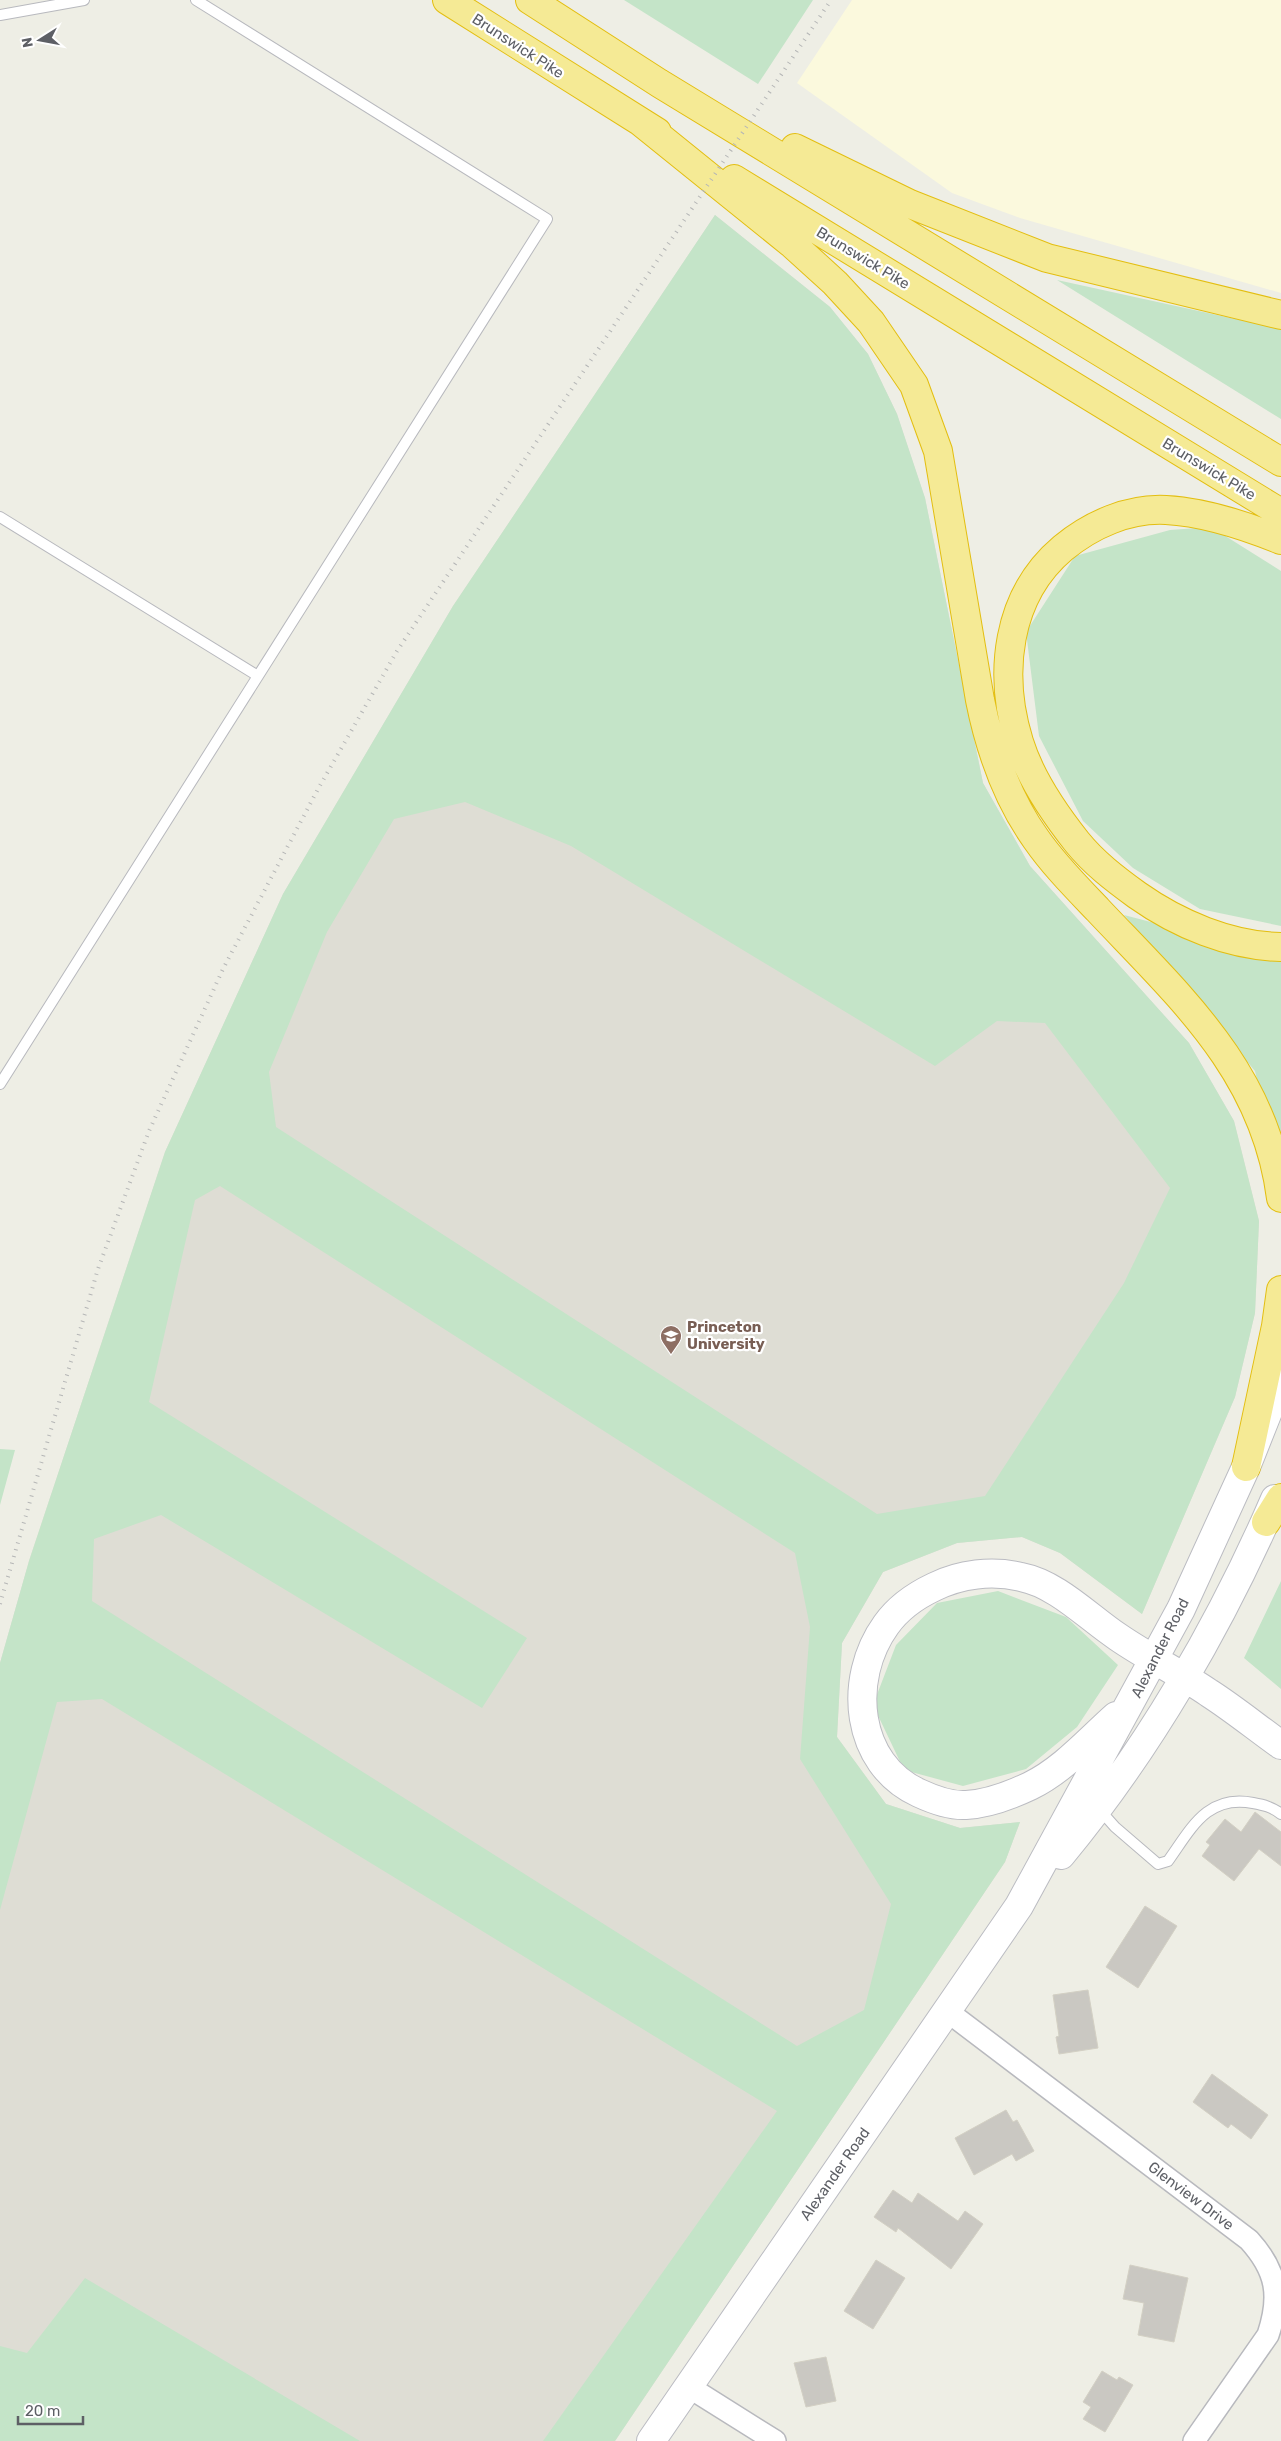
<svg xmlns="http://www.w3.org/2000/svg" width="1281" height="2441" viewBox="0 0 1281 2441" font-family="Rubik,sans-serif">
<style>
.commercial{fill:#fbf9dd}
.education{fill:#deddd4}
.green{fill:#c4e4c8;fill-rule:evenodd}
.building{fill:#cac8c2;stroke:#d3d0c4}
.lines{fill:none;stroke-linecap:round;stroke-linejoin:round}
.lane-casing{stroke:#b8b9be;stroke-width:12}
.street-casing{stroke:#b8b9be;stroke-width:24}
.secondary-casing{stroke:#bbbcc2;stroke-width:30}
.highway-casing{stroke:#e3be11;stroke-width:30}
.lane{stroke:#fff;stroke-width:10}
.street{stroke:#fff;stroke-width:21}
.secondary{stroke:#fff;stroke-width:28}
.highway{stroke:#f5ea95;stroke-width:28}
.rail{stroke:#b5b6b6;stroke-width:4;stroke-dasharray:1 6;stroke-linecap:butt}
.labels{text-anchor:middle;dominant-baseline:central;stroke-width:4.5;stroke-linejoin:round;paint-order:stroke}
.street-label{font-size:15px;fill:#5d5f65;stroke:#fff}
.education-label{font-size:15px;font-weight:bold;fill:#785e54;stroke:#fff;text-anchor:start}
</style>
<rect width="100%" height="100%" fill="#eeeee5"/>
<path class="commercial" d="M852,0H1281V293L1020,218L952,193L797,83Z"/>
<path class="education" d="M715,215L830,307L868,354L897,414L925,498L983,783L1030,866L1189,1043L1234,1121L1259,1221L1255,1313L1235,1397L1142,1614L1060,1553L1022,1537L957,1543L883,1572L842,1643L837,1737L886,1804L960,1828L1020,1822L1005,1862L615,2441H0V1663L29,1561L165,1152L283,894L453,606Z"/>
<path class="green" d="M624,0H813L758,84Z
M715,215L830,307L868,354L897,414L925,498L983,783L1030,866L1189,1043L1234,1121L1259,1221L1255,1313L1235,1397L1142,1614L1060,1553L1022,1537L957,1543L883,1572L842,1643L837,1737L886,1804L960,1828L1020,1822L1005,1862L615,2441H543L777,2111L102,1699L57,1702L0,1910V1663L29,1561L165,1152L283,894L453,606ZM465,802L571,846L935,1066L997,1021L1045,1023L1170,1188L1124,1283L985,1496L877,1514L276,1127L269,1072L327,932L394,819ZM220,1186L795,1553L810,1627L800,1759L891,1904L864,2010L797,2046L92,1601L94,1539L161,1515L482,1708L527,1638L149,1402L195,1200Z
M1057,280L1281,329V419Z
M1211,527L1281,571V926L1200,909L1133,868L1083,821L1039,736L1026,632L1075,556L1170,530Z
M1124,915L1281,956V1182L1255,1071Z
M0,1449L15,1450L0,1505Z
M1281,1581V1689L1244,1658Z
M998,1591L1066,1617L1118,1665L1077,1727L1026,1769L963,1786L904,1770L873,1705L896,1645L937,1603Z
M85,2278L360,2441H0V2346L27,2353Z"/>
<path class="building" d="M1255,1812L1281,1832V1866L1259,1849L1234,1881L1202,1856L1210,1845L1206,1842L1225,1819L1241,1832Z
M1145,1906L1177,1926L1138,1988L1106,1967Z
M1088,1990L1098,2048L1059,2054L1056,2037L1059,2036L1053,1995Z
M1212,2074L1268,2115L1251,2139L1231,2124L1228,2128L1193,2102Z
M1006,2110L1013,2122L1017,2120L1034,2151L1016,2161L1012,2154L974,2175L955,2138Z
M893,2190L912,2203L918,2193L958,2221L965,2211L983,2224L951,2269L898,2228L896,2232L874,2217Z
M876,2260L905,2278L873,2329L844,2311Z
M1130,2265L1188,2278L1174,2342L1138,2335L1144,2303L1123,2299Z
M826,2357L836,2401L806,2407L794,2363Z
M1102,2371L1117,2380L1119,2377L1133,2385L1105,2432L1083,2419L1091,2407L1083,2402Z"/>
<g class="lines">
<g class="lane-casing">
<path id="lane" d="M0,15L84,0
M0,517L258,676
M0,1084L547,219L196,0
M1099,1809L1115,1827L1158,1864L1168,1861C1191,1829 1207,1794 1253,1803C1264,1805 1272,1807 1281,1814"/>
</g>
<g class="street-casing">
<path id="street" d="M947,2011L1249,2240C1277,2271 1281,2296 1268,2335L1194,2441
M689,2387L775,2441"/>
</g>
<g class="secondary-casing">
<path id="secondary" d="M1116,1716C1089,1740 1063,1770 1030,1786C1011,1795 987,1804 966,1805C950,1806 934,1800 919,1793C855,1764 847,1679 886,1625C898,1608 915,1596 934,1587C960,1574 992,1570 1021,1577C1057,1584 1088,1617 1118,1637C1147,1657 1180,1673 1209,1693C1234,1709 1257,1728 1281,1745
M1061,1855C1148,1750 1221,1624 1275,1499
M651,2441L1019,1906L1181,1609L1246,1467L1281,1379"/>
</g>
<g class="highway-casing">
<path id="highway" d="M447,0L657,132
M530,0L659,83L1281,462
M641,122L791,243L835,283L871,322L914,385L938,451L980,700C990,750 1006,797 1036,839C1054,865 1077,888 1098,910C1180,997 1265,1072 1281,1198
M795,148L910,204L1047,258L1281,315
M734,179L1281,513
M1281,540C1244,525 1205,512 1166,510C1128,508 1091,525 1063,548C1006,596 998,674 1019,742C1030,778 1054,813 1077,842C1094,863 1115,879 1137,895C1178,924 1230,946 1281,947
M1246,1467L1276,1326L1281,1290
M1266,1522L1281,1498"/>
</g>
<use href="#lane" class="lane"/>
<use href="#street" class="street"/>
<use href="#secondary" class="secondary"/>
<use href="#highway" class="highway"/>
<path class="rail" d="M0,1604L98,1269L149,1131L223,969L318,789L397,651L831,0"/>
</g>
<defs>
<g id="university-pin" transform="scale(1.125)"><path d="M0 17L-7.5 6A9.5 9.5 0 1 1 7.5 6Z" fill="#8d6e63" stroke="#fff"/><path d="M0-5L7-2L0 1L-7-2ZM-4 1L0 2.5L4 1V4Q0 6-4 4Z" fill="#fff"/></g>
</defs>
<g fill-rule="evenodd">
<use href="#university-pin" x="671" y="1336"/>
</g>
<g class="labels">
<g class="street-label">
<text transform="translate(518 46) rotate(33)">Brunswick Pike</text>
<text transform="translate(863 258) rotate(31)">Brunswick Pike</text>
<text transform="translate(1209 469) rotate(31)">Brunswick Pike</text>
<text transform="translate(1160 1648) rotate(-63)">Alexander Road</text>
<text transform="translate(835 2174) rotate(-55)">Alexander Road</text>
<text transform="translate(1191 2196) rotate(37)">Glenview Drive</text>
</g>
<g class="education-label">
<text x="687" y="1327">Princeton<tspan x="687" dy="17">University</tspan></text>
</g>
</g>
<g transform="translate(40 40) rotate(259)" stroke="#ffffff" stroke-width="4" paint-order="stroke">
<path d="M0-4L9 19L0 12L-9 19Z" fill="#5d5f65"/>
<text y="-8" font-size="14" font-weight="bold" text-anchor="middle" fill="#5d5f65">N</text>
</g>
<path d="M18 2416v8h65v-8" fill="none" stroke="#5d5f65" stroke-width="2.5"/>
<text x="25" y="2416" font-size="15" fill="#5d5f65" stroke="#ffffff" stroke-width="4" paint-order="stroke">20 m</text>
</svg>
